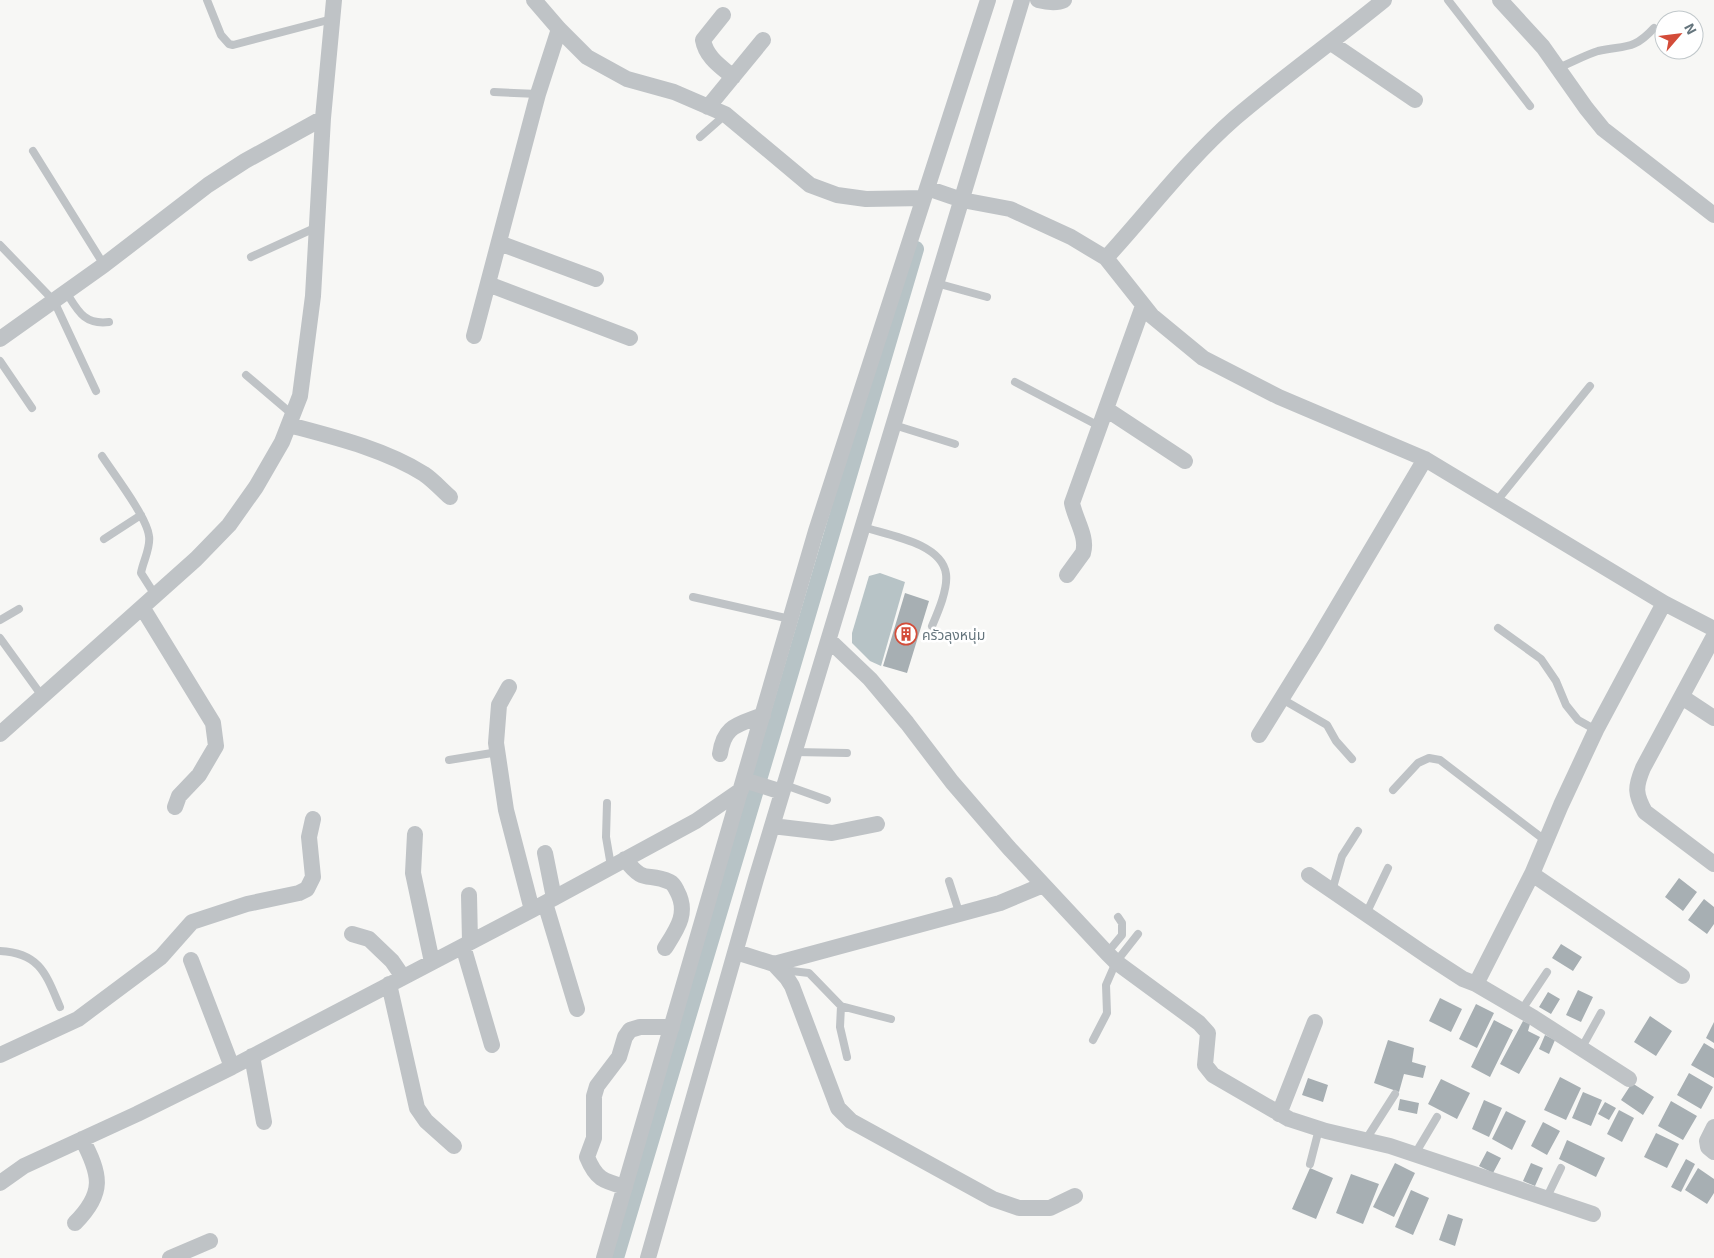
<svg xmlns="http://www.w3.org/2000/svg" width="1714" height="1258" viewBox="0 0 1714 1258" font-family="'Exo 2','Noto Sans Thai',sans-serif">
<style>
.water{fill:#b7c3c6}
.lines{fill:none;stroke-linecap:round;stroke-linejoin:round}
.canal{stroke:#b7c3c6;stroke-width:16}
.building{fill:#a7afb3}
.lane{stroke:#bfc3c6;stroke-width:8}
.street{stroke:#bfc3c6;stroke-width:16}
.labels{text-anchor:middle;dominant-baseline:central;stroke-width:5;stroke-linejoin:round;paint-order:stroke}
.poi-label{font-size:14px;fill:#65757d;stroke:#fff;text-anchor:start}
</style>
<rect width="100%" height="100%" fill="#f7f7f5"/>
<path class="water" d="M880,573L905,582L881,666L870,661L852,643V633L869,576Z"/>
<g class="lines">
<path class="canal" d="M616,1258L773,733L916,249"/>
</g>
<path class="building" d="M905,593L929,601L907,673L883,666Z
M1679,878L1697,892L1683,911L1665,897Z
M1704,899L1714,907V924L1707,934L1688,920Z
M1561,944L1582,957L1573,971L1552,958Z
M1578,990L1593,997L1581,1022L1566,1015Z
M1548,992L1560,999L1551,1014L1539,1007Z
M1440,998L1462,1009L1451,1032L1429,1021Z
M1476,1004L1494,1013L1477,1048L1459,1039Z
M1650,1016L1672,1031L1656,1056L1634,1042Z
M1494,1020L1513,1030L1490,1077L1471,1067Z
M1523,1021L1530,1024L1528,1031L1540,1037L1519,1074L1500,1064Z
M1714,1022V1043L1706,1038Z
M1545,1035L1555,1040L1549,1054L1539,1049Z
M1388,1040L1414,1048L1412,1062L1426,1066L1423,1078L1404,1074L1399,1092L1374,1083Z
M1704,1043L1714,1049V1078L1691,1065Z
M1689,1073L1713,1087L1701,1109L1677,1095Z
M1560,1077L1581,1088L1566,1120L1544,1110Z
M1308,1078L1328,1085L1323,1102L1302,1095Z
M1441,1079L1470,1093L1457,1119L1428,1104Z
M1632,1083L1654,1097L1643,1115L1621,1100Z
M1583,1092L1602,1100L1591,1126L1572,1118Z
M1400,1099L1419,1103L1417,1114L1398,1110Z
M1484,1100L1502,1108L1489,1137L1472,1129Z
M1671,1101L1697,1116L1683,1140L1658,1126Z
M1605,1102L1616,1108L1609,1120L1598,1114Z
M1619,1110L1634,1118L1622,1142L1607,1134Z
M1506,1111L1526,1121L1512,1150L1492,1139Z
M1543,1122L1560,1131L1547,1155L1531,1146Z
M1656,1133L1679,1144L1667,1168L1644,1157Z
M1567,1140L1605,1158L1596,1177L1559,1159Z
M1487,1151L1501,1158L1493,1173L1479,1166Z
M1686,1159L1695,1164L1681,1192L1671,1187Z
M1395,1163L1415,1173L1394,1217L1373,1207Z
M1531,1163L1543,1168L1535,1186L1523,1181Z
M1310,1168L1333,1178L1316,1219L1292,1209Z
M1698,1168L1714,1179V1193L1707,1204L1685,1190Z
M1351,1174L1379,1184L1363,1224L1336,1213Z
M1411,1190L1429,1198L1413,1235L1395,1227Z
M1448,1214L1463,1219L1455,1246L1439,1240Z"/>
<g class="lines">
<path class="lane" d="M207,0L221,35L229,44L233,45L332,19
M1448,0L1530,106
M1558,68C1571,63 1585,55 1598,51C1625,45 1633,51 1654,28
M494,92L538,94
M700,137L725,115
M33,151L104,265
M0,245L54,301L96,391
M251,257L317,227
M936,283L987,297
M66,292C78,311 84,325 109,322
M0,361L32,408
M246,375L293,415
M1015,382L1099,426
M894,425L955,444
M102,456C113,473 147,517 149,536C151,548 143,561 141,573L155,595
M1496,502L1590,386
M863,527C888,535 942,543 946,574C948,589 938,612 932,626
M104,539L141,515
M693,597L790,619
M0,620L19,609
M1498,628L1541,659L1556,681L1566,705L1578,720L1596,730
M0,638L42,696
M1282,699L1327,725L1336,741L1352,759
M795,752L847,753
M449,760L498,752
M785,785L827,800
M1393,790L1418,763L1429,758L1440,760L1546,841
M607,803L606,837L611,866
M949,881L959,912
M1332,891L1342,856L1358,831
M1366,914L1388,868
M0,951C40,953 46,974 60,1007
M1107,953L1122,935V923L1118,917
M783,970L809,973L841,1006L891,1019
M841,1006L840,1027L847,1057
M1521,1011L1547,972
M1093,1040L1107,1013L1106,985L1116,962L1138,934
M1581,1049L1601,1013
M1365,1141L1395,1094
M1415,1154L1437,1117
M1310,1164L1319,1129
M1547,1197L1561,1168"/>
<path class="street" d="M534,0L559,29L587,57L627,79L674,92L725,114L810,185L837,195L866,199L924,198
M1038,0C1046,2 1056,4 1064,0
M1500,0L1543,47L1586,108L1603,129L1714,215
M723,15L703,40C706,57 720,66 733,77
M1331,43L1415,100
M708,107L763,40
M927,188L962,200L1010,209L1071,237L1106,258L1152,316L1203,358L1279,397L1425,459L1664,603L1714,629
M499,243L596,279
M1106,258C1149,211 1187,160 1235,118C1283,77 1335,40 1384,0
M488,284L630,338
M474,336L538,94L559,29
M0,339L104,265L208,185L245,161L323,118
M1106,409L1185,461
M289,425C334,437 384,449 424,474C433,480 442,490 450,497
M1067,575L1083,553C1088,537 1075,519 1072,503L1143,306
M142,607L213,723L216,746L199,775L179,796L175,807
M1714,636L1643,768C1635,787 1635,794 1645,812L1714,864
M829,640L870,679L907,723L952,782L1009,848L1107,953L1116,962L1199,1023L1208,1033L1205,1065L1213,1075L1289,1119L1326,1131L1390,1146L1593,1214
M509,687L499,705L496,743L506,810L532,910
M1682,697L1714,718
M0,734L196,559L229,525L256,487L282,442L300,396L313,296L323,118L334,0
M1259,735L1316,643L1425,459
M720,754C724,725 738,725 763,715
M744,780L782,792
M772,826L832,833L877,824
M415,834L413,873L432,962
M545,853L554,898
M625,859C645,886 647,871 670,882C674,884 675,887 677,891C689,913 677,929 665,948
M1532,874L1682,976
M1309,875L1426,955L1463,979L1476,984L1532,874L1561,805L1596,730L1664,603
M469,895L470,942
M545,903L577,1009
M352,934L369,939L392,961L403,977
M463,946L492,1045
M736,952L774,964L787,978L792,986L838,1108L851,1121L993,1199L1019,1208H1050L1075,1196
M191,960L232,1067
M774,964L1000,903L1043,885
M389,984L417,1108L426,1121L454,1146
M1476,984L1534,1018L1629,1079
M0,1055L78,1019L161,957L192,922L247,904L299,893L307,889L313,877L309,837L313,819
M252,1056L264,1122
M1279,1114L1315,1022
M1714,1127L1707,1141L1708,1147L1714,1152
M0,1183L24,1166L137,1114L232,1067L532,910L696,821L741,790
M625,1187C603,1181 596,1179 587,1157L594,1138V1096L597,1086L619,1057L625,1037L630,1030L640,1027H672
M75,1223C105,1193 101,1175 82,1139
M170,1258L210,1241
M604,1258L816,531L988,0
M648,1258L756,879L1022,0"/>
</g>
<defs>
<g id="building-ring" transform="scale(1.125)"><circle r="9.5" fill="#fff" stroke="#d34c39" stroke-width="1.5"/><path d="M-4-6H4V6H1V3H-1V6H-4ZM-2.5-4.3h1.7v1.8h-1.7ZM.8-4.3h1.7v1.8H.8ZM-2.5-1h1.7V.8h-1.7ZM.8-1h1.7V.8H.8Z" fill="#d34c39"/></g>
</defs>
<g fill-rule="evenodd">
<use href="#building-ring" x="906" y="634"/>
</g>
<g class="labels">
<g class="poi-label">
<text x="922" y="634">ครัวลุงหนุ่ม</text>
</g>
</g>
<g transform="translate(1679 35) rotate(62)"><circle r="24" fill="#ffffff" stroke="#c1c8cb"/>
<path d="M0-4L9 19L0 12L-9 19Z" fill="#d34c39"/>
<text y="-8" font-size="14" font-weight="bold" text-anchor="middle" fill="#65757d">N</text>
</g>
</svg>
